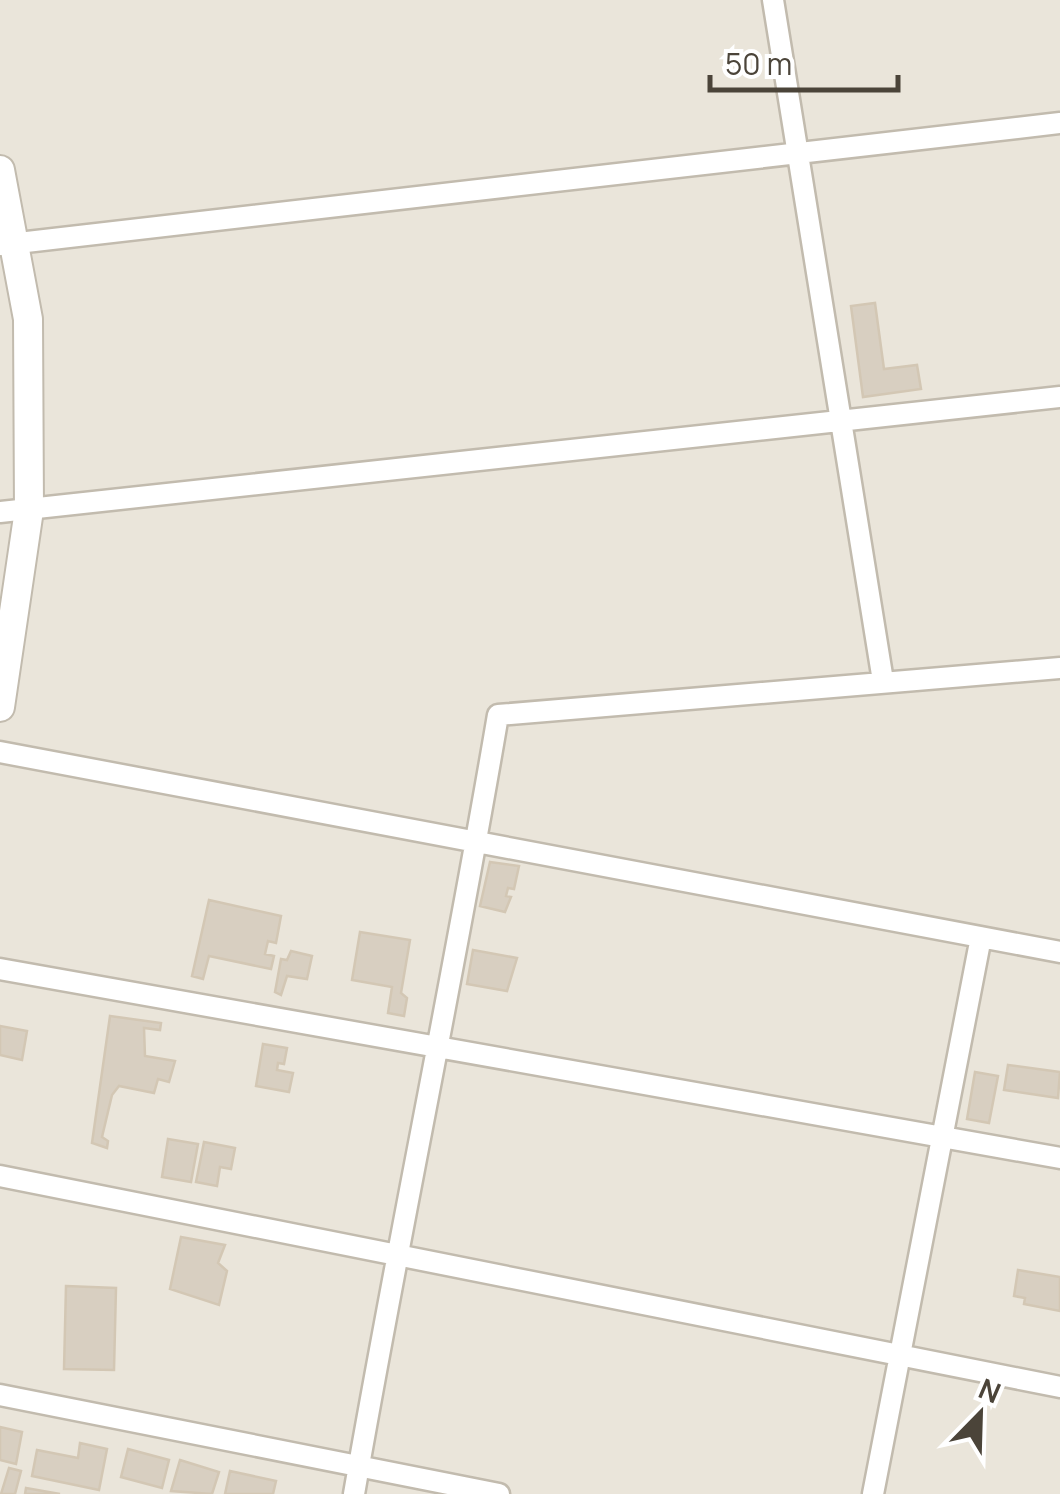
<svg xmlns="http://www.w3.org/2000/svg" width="1060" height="1494" viewBox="0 0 1060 1494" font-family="Manrope,sans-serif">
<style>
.residential{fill:#eae5da}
.building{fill:#d8cfc1;stroke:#d3c7b4;stroke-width:2.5}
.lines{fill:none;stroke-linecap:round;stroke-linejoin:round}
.minor-casing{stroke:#c2bbae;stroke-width:25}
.tertiary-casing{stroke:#c2bbae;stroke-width:32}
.minor{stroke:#fff;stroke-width:20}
.tertiary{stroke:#fff;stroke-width:28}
</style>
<rect width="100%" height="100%" fill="#f6f3ec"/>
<path class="residential" d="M0,0H1060V1494H0Z"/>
<path class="building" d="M875,303L884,369L917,365L921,389L863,397L851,306Z
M490,862L519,866L514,889L508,888L506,896L511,897L505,912L480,906Z
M209,900L281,916L276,943L268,941L265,954L274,956L271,969L209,956L203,979L192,976Z
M360,932L410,940L401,993L407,998L404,1016L388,1013L392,987L352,980Z
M473,950L517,958L507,991L467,984Z
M291,951L312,956L307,979L287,976L281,995L275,992L281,959L287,960Z
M110,1016L161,1023L160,1030L144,1028L145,1056L175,1061L169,1082L158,1079L154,1093L119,1086L112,1095L102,1137L108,1141L107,1148L92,1143Z
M0,1026L27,1031L22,1060L0,1055Z
M263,1044L287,1048L284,1064L278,1063L277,1070L293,1073L289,1092L256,1086Z
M1008,1065L1060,1072L1058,1098L1004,1090Z
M975,1072L998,1076L989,1123L967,1119Z
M168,1139L198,1144L191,1182L162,1177Z
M204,1142L235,1148L231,1169L220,1167L217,1186L196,1182Z
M181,1237L225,1245L218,1263L227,1271L219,1305L170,1289Z
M1018,1270L1060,1277V1311L1024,1304L1025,1298L1014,1296Z
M66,1286L116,1288L114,1370L64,1369Z
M0,1427L22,1432L16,1464L0,1460Z
M80,1443L107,1449L99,1490L32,1476L37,1450L78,1458Z
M128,1449L169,1460L162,1488L121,1477Z
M180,1460L219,1472L212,1494L171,1491Z
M9,1468L21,1471L15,1494H1Z
M230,1471L276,1481L273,1494H225Z
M26,1488L60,1494H25Z"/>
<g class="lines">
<g class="minor-casing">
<path id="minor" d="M773,0L883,681
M0,245L1060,123
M0,512L1060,397
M0,752L1060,952
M0,969L1060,1158
M0,1176L1060,1387
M0,1395L499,1494
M354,1494C399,1234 454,976 498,715L1060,668
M873,1494L981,937"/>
</g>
<g class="tertiary-casing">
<path id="tertiary" d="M0,170L28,319L29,510L0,707"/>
</g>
<use href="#minor" class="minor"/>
<use href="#tertiary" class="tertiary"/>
</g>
<g transform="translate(980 1414) rotate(23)" stroke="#ffffff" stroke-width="8" paint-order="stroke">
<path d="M0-8L18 38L0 25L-18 38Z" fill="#4b4439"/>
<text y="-15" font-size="28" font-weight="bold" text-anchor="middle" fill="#4b4439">N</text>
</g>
<path d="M710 75v15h188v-15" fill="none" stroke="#4b4439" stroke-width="5"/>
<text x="725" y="75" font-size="30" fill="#4b4439" stroke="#ffffff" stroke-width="8" paint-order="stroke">50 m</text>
</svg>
